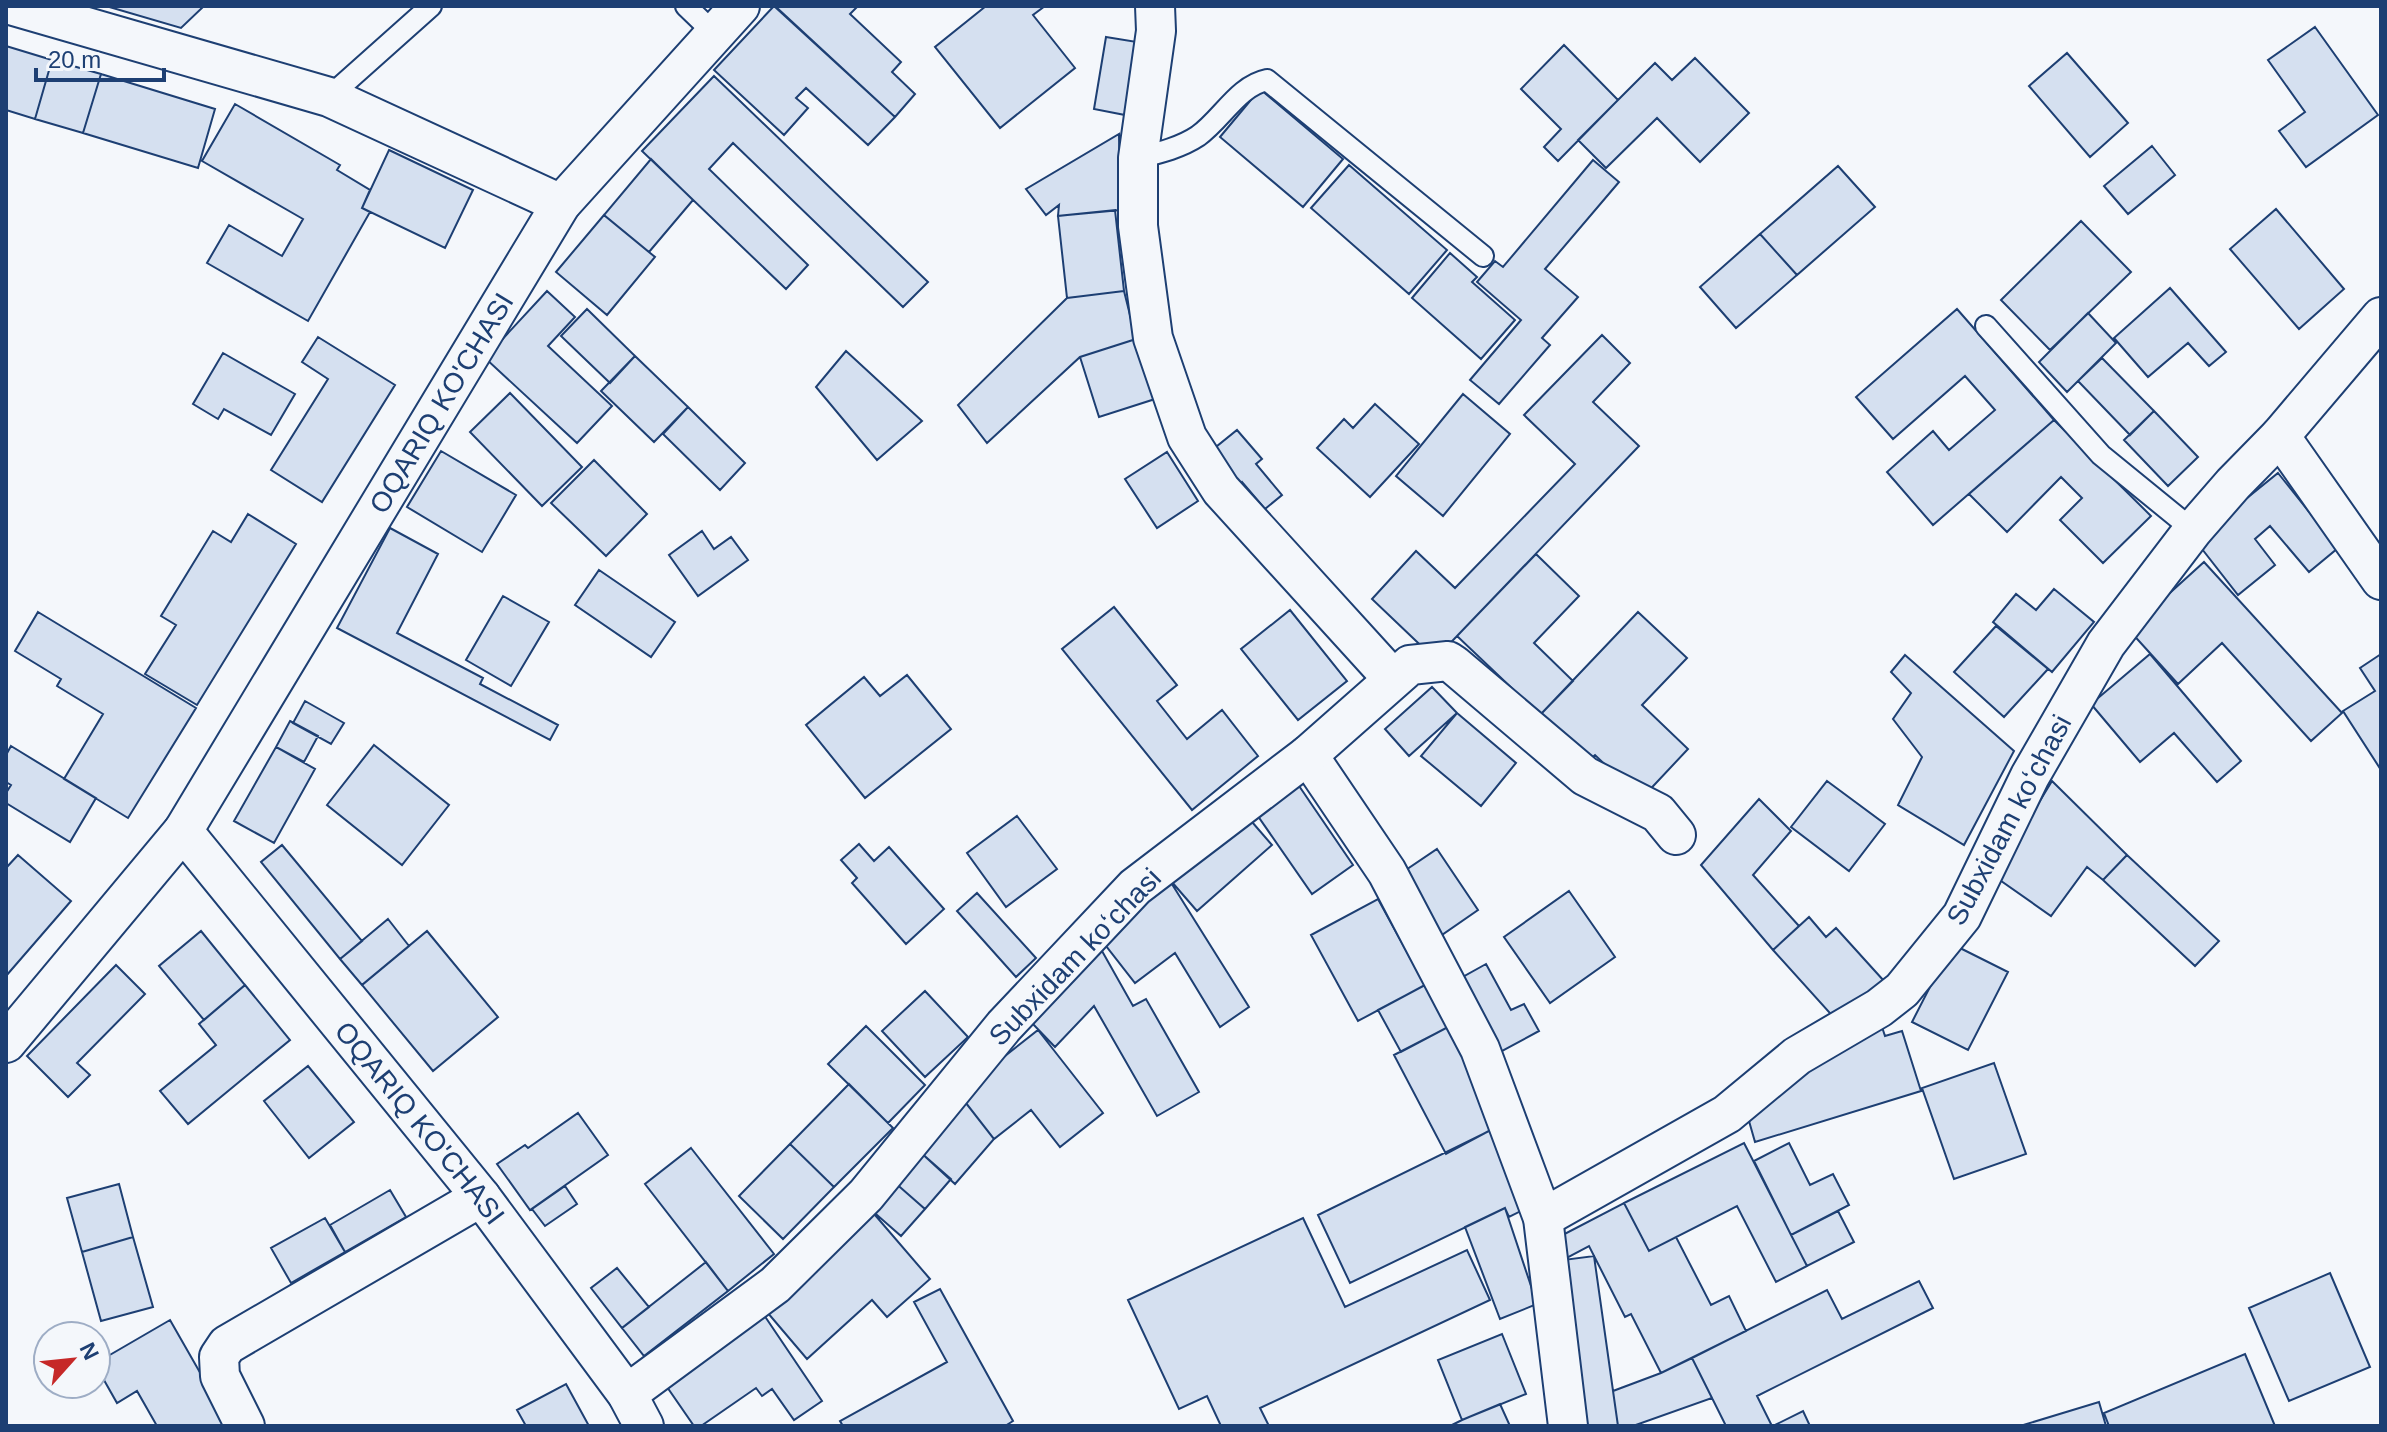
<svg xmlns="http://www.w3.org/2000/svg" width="2387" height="1432" viewBox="0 0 2387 1432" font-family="Arial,sans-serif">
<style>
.building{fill:#d5e0f0;stroke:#1d3f73;stroke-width:2}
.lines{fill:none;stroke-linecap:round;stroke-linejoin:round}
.lane-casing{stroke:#1d3f73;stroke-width:24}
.street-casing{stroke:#1d3f73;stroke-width:42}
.lane{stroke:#f4f7fb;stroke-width:20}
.street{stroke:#f4f7fb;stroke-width:38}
.labels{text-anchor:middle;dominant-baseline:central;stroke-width:6;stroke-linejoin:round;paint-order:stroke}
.street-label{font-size:28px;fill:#1d3f73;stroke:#f4f7fb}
</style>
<rect width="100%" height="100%" fill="#f4f7fb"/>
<path class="building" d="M106,6H204L181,28Z
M774,6L895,117L868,145L806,88L796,98L808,108L784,135L714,70Z
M775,6H858L850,14L901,62L892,72L915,94L895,117Z
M986,6H1045L1033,15L1075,68L1000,128L935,47Z
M2315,27L2378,115L2306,167L2279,131L2305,112L2268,60Z
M1106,37L1137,42L1125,115L1094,109Z
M1564,45L1618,100L1558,161L1544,147L1561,129L1521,89Z
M6,46L52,60L35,119L6,110Z
M2067,53L2128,123L2090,157L2029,86Z
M1695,58L1749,113L1700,162L1657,118L1606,168L1578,140L1655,63L1672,80Z
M52,60L101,74L83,133L35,119Z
M101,74L215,109L198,168L83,133Z
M714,76L928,282L903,307L733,143L709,169L808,265L786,289L642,151Z
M1260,89L1343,159L1303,207L1220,137Z
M235,104L340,165L337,170L370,190L362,208L370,212L308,321L207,263L229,225L282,256L303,219L202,161Z
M1119,134L1120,210L1058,216L1059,205L1046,215L1026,189Z
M2152,146L2175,175L2128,214L2104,186Z
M389,150L473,190L445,248L362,208Z
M651,159L693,200L649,252L604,215Z
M1593,160L1619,182L1545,269L1578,297L1542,338L1550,345L1499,404L1470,380L1521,320L1477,282L1495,261L1503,267Z
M1349,165L1447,250L1409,294L1311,208Z
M1838,166L1875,207L1797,275L1760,234Z
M2276,209L2344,289L2299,329L2230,249Z
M1115,210L1124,291L1067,298L1058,216Z
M604,215L655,257L607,315L556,272Z
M2081,221L2131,272L2050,350L2001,300Z
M1760,234L1797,275L1736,328L1700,287Z
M1450,253L1477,277L1472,282L1515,320L1481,359L1412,298Z
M2170,288L2226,352L2209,366L2188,343L2148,377L2114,338Z
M547,291L575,317L548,346L612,406L577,443L485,358Z
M1124,291L1136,339L1080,357L987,443L958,405L1067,298Z
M587,309L635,356L610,383L561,336Z
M1957,309L2054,420L1933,525L1887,472L1933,431L1949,450L1995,410L1965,376L1893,439L1856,397Z
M2088,313L2116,343L2067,392L2039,362Z
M1602,335L1630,363L1593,402L1639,446L1435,659L1372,599L1416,551L1455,588L1575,464L1524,415Z
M318,337L395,385L322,502L271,470L328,379L302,362Z
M1136,339L1155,399L1099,417L1080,357Z
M846,351L922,421L877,460L816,387Z
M223,353L295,394L271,435L224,409L218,419L193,404Z
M635,356L688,407L654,442L601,391Z
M2102,358L2154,411L2130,435L2078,381Z
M510,393L582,467L542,506L470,432Z
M1463,394L1510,434L1443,516L1396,476Z
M1375,404L1419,444L1370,497L1317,448L1344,419L1353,428Z
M688,407L745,463L720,490L663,434Z
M2154,411L2198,457L2168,486L2124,440Z
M2054,420L2151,516L2103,563L2060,520L2082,498L2061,477L2007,532L1969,494Z
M1237,430L1262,459L1256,464L1282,495L1265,509L1242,482L1239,485L1211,451Z
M441,451L516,495L482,552L407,507Z
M1167,452L1198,501L1157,528L1125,479Z
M594,460L647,514L606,556L551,503Z
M2278,473L2338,548L2309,572L2270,526L2255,539L2275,565L2238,595L2195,540Z
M248,514L296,544L197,705L145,674L176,625L161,616L213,531L231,542Z
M390,528L438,554L397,633L483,678L480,684L558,725L550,740L337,628Z
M702,531L714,549L731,537L748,560L698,596L669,555Z
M1536,554L1579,596L1534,643L1573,681L1540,715L1457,636Z
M2204,562L2342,713L2311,741L2222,643L2178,684L2129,630Z
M599,570L675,622L651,657L575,605Z
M2054,589L2094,622L2052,672L1993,622L2016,594L2036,610Z
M503,596L549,622L511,686L466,660Z
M1114,607L1177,685L1157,701L1187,739L1222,710L1258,756L1192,810L1062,649Z
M1290,610L1347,681L1298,720L1241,649Z
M38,612L196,708L128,818L64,779L103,714L57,686L61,679L15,651Z
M1638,612L1687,658L1642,705L1688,749L1641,799L1595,755L1588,761L1540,715Z
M1996,626L2048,669L2004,717L1954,672Z
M2150,654L2241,761L2217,782L2174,733L2140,762L2091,704Z
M2381,654V770L2343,711L2375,691L2360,668Z
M1905,655L2014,751L1964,845L1898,805L1922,757L1893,719L1911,693L1891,672Z
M907,675L951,729L865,798L806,725L864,677L880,696Z
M1432,687L1457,713L1409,756L1385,729Z
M305,701L344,723L331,744L293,723Z
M1457,713L1516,763L1481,806L1421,756Z
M290,721L318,736L304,762L276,747Z
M374,745L449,805L402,865L327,805Z
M11,746L96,798L70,842L6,803V793L11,785L6,782V755Z
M276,747L315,769L274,843L234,821Z
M1295,780L1353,865L1312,894L1253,809Z
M1827,781L1885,824L1849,871L1791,827Z
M2052,781L2127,855L2103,880L2087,867L2051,916L1994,876Z
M1759,799L1791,831L1753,875L1799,926L1773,950L1701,865Z
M1246,815L1272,845L1197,911L1171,881Z
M1017,816L1057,869L1006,907L967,853Z
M859,844L874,861L889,847L944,909L906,944L852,883L857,878L841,860Z
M282,845L362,941L340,959L261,862Z
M1437,849L1478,910L1436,939L1394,878Z
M18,855L71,901L6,976V868Z
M2127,855L2219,941L2195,966L2103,880Z
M1170,881L1249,1007L1220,1027L1175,953L1135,983L1103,942Z
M1569,891L1615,957L1550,1003L1504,937Z
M977,893L1036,958L1016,977L957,911Z
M1378,899L1425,985L1358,1021L1311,935Z
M1809,917L1826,937L1836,928L1884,981L1838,1022L1773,950Z
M388,919L409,946L362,985L340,959Z
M201,931L245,985L204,1020L159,966Z
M427,931L498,1017L433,1071L362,985Z
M1952,944L2008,972L1968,1050L1912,1022Z
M1102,951L1133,1006L1146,999L1199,1092L1157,1116L1094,1006L1055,1047L1031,1022Z
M1486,964L1511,1010L1524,1004L1539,1031L1491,1057L1452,983Z
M116,965L145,994L77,1063L90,1075L68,1097L27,1056Z
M245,985L290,1040L188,1124L160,1091L216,1045L199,1024Z
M1425,985L1448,1027L1401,1052L1378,1010Z
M925,991L968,1037L925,1077L882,1031Z
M866,1026L925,1085L888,1123L828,1064Z
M1448,1027L1500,1125L1446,1154L1394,1055Z
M1882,1027L1885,1036L1902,1031L1921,1091L1755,1142L1749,1121L1809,1049Z
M1038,1030L1103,1113L1060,1147L1031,1110L994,1139L958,1093Z
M1994,1063L2026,1154L1954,1179L1922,1088Z
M308,1066L354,1122L309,1158L264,1101Z
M849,1084L893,1128L834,1187L790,1144Z
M963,1099L994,1139L955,1184L919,1151Z
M578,1113L608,1155L530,1210L497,1164L525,1145L528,1148Z
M1493,1129L1531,1206L1509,1217L1505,1208L1350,1283L1318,1215Z
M1744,1143L1807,1266L1776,1282L1737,1206L1649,1251L1624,1203Z
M1789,1143L1810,1185L1833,1174L1849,1205L1791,1235L1754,1161Z
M790,1144L834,1187L783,1239L739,1196Z
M691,1148L774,1254L728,1291L645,1184Z
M919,1151L951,1179L925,1209L893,1181Z
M893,1181L925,1209L901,1236L869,1208Z
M119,1184L133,1237L82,1252L67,1198Z
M565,1186L577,1204L545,1226L532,1209Z
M390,1190L406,1217L345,1252L330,1225Z
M1624,1203L1649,1251L1676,1237L1711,1305L1729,1296L1746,1331L1661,1373L1631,1314L1625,1317L1589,1246L1563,1260L1553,1240Z
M869,1208L930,1279L887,1317L872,1300L807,1359L767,1312Z
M1505,1208L1537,1304L1500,1319L1465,1227Z
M1838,1211L1854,1242L1807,1266L1791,1235Z
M325,1218L345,1252L291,1283L271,1248Z
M1303,1218L1345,1307L1467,1250L1490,1300L1260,1408L1269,1426H1221L1207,1396L1179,1409L1128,1300Z
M133,1237L153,1307L101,1321L82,1252Z
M1594,1256L1618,1426H1586L1563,1260Z
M706,1262L728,1291L644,1356L622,1328Z
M617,1268L649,1307L622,1328L591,1288Z
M2330,1273L2370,1367L2289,1401L2249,1308Z
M1919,1281L1933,1308L1757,1396L1772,1426H1726L1692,1358L1827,1290L1842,1319Z
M940,1289L1013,1421L1005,1426H843L840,1421L947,1362L914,1302Z
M764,1315L822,1401L794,1420L772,1389L762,1396L756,1388L701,1426H694L665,1384Z
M170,1320L230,1425L229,1426H157L137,1391L117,1403L96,1366V1363Z
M1502,1334L1526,1394L1462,1420L1438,1360Z
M2245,1354L2275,1426H2109L2104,1413Z
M1692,1358L1712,1398L1633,1426H1618L1613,1391L1661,1373Z
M566,1384L589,1426H526L517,1410Z
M2099,1402L2106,1426H2020Z
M1500,1404L1510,1426H1450L1462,1420Z
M1803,1411L1810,1426H1773Z"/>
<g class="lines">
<g class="lane-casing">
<path id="lane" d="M686,6L714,33
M329,97L431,6
M1138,158C1158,153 1180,148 1198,136C1222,119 1238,86 1267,80L1483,256
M1986,326L2101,455L2193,530"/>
</g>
<g class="street-casing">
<g id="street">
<path d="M14,6L329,97L561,204"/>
<path d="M1155,6L1156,31L1138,158V226L1153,338L1187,437L1221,490L1393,679"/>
<path d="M2280,436L2381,580"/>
<path d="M1308,755L1387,872L1480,1049L1543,1218L1568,1426"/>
<path id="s1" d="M183,831L481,1197L627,1394L644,1426"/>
<path id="s2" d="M6,1043L183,831L561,204L740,6"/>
<path d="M1543,1218L1727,1114L1797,1056L1879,1008L1902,990L1962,916L2030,776L2106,644L2193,530L2233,484L2280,436L2381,317"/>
<path d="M627,1394L775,1285L866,1195L1004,1026L1135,887L1308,755L1410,665L1448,661L1454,665L1585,776L1658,813L1676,835"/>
<path d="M245,1426L220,1376L219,1357L227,1345L481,1197"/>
</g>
</g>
<use href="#lane" class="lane"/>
<use href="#street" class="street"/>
</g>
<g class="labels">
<g class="street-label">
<text stroke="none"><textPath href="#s2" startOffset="776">OQARIQ KO'CHASI</textPath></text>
<text transform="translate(2009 820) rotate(-62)">Subxidam koʻchasi</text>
<text transform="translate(1075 957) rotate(-46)">Subxidam koʻchasi</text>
<text stroke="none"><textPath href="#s1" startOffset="376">OQARIQ KO'CHASI</textPath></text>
</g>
</g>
<rect width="2387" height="1432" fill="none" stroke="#1d3f73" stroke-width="16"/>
<g transform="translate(72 1360) rotate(63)"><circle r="38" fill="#f4f7fb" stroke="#9eadc5" stroke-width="2"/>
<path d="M0-6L14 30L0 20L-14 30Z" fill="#c62828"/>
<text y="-12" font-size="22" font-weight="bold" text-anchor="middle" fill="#1d3f73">N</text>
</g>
<path d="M36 68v12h128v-12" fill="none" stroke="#1d3f73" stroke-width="4"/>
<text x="48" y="68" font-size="24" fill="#1d3f73" stroke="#f4f7fb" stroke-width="6" paint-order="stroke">20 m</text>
</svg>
